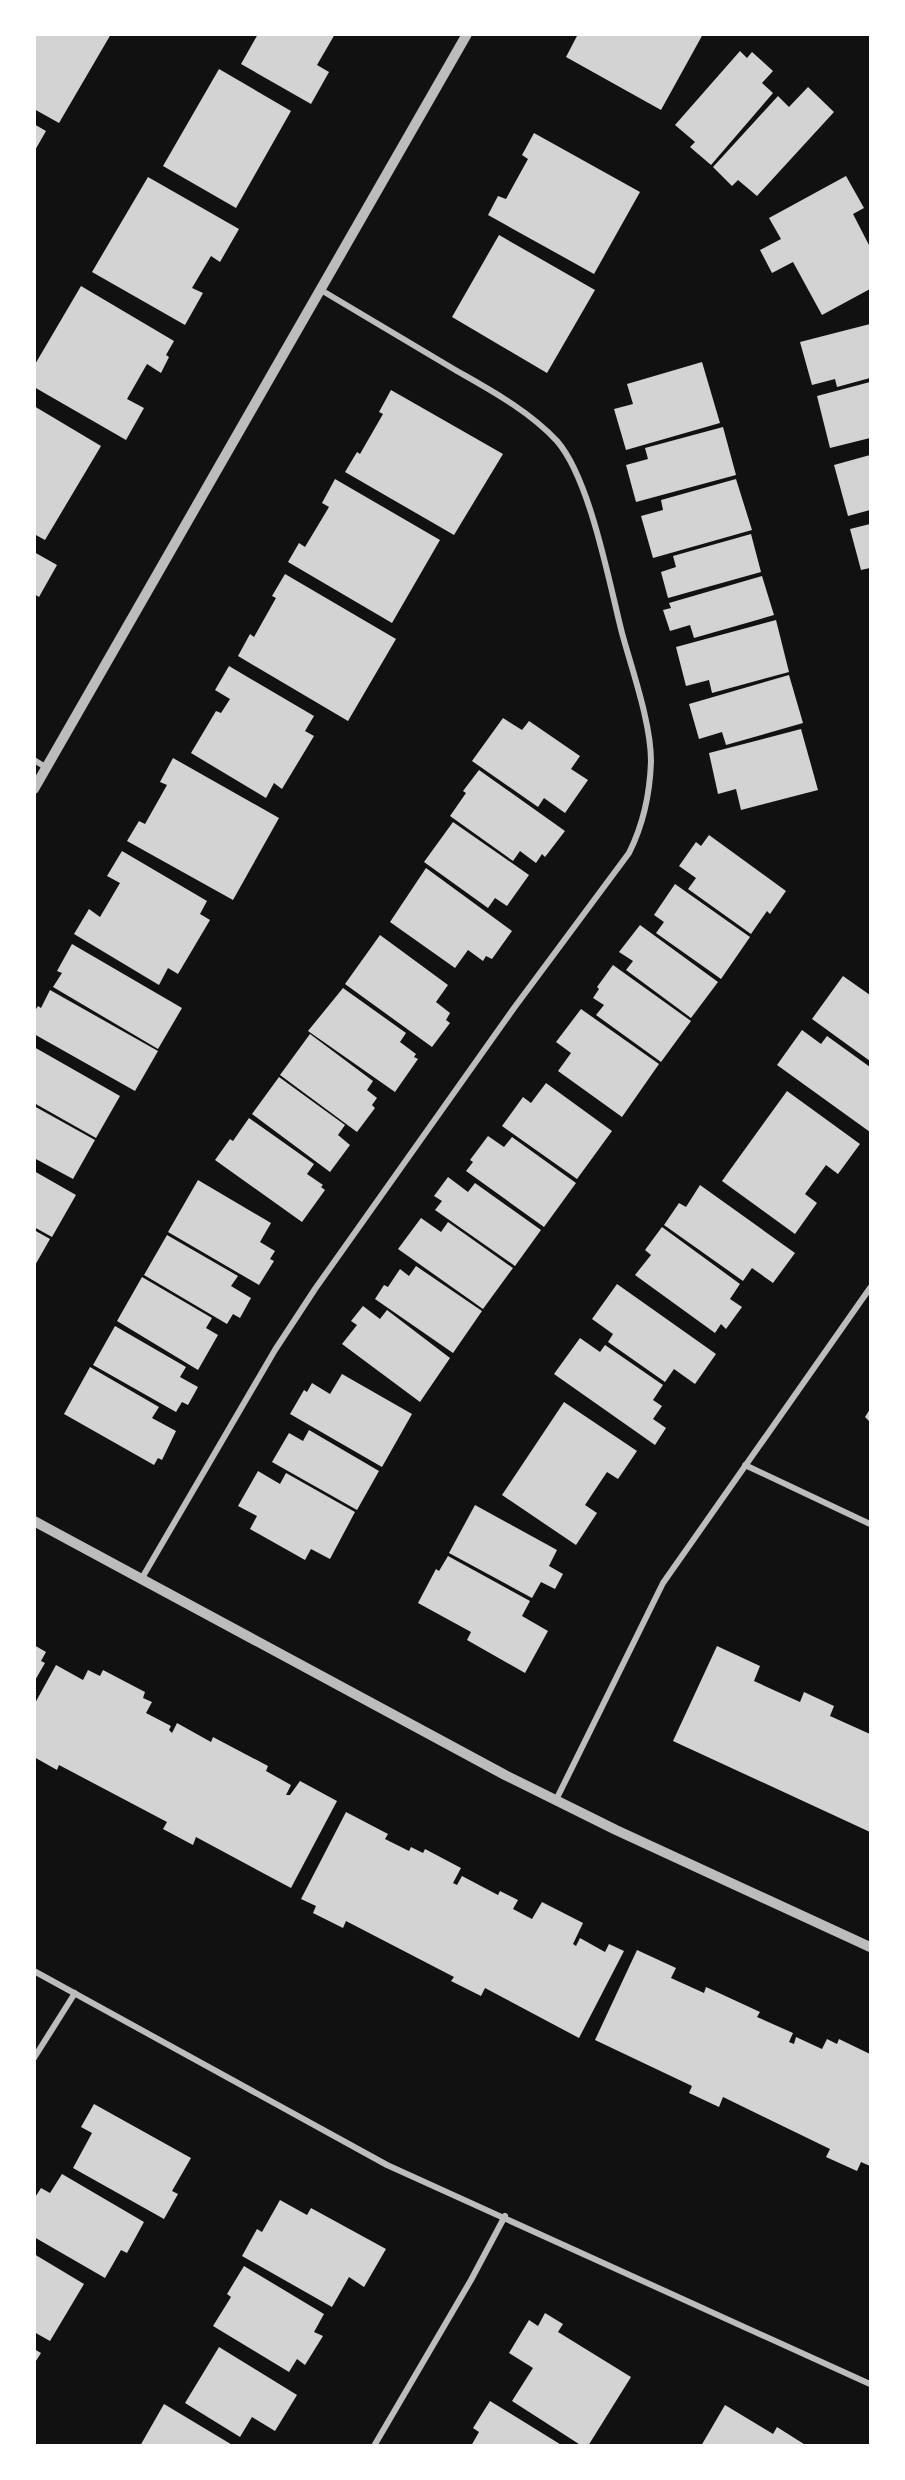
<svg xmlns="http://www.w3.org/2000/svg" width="905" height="2480" viewBox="0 0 905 2480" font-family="Karla,sans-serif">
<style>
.building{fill:#d3d3d3}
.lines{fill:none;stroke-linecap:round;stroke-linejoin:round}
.minor{stroke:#bcbcbc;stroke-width:6}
.tertiary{stroke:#bcbcbc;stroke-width:10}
</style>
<rect width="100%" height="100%" fill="#111"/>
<path class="building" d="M34,34H111L59,123L34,109Z
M258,34H335L317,65L329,72L311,104L241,64Z
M578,34H703L661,110L566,57Z
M740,51L747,58L752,52L773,71L762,83L773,93L711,165L690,147L695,142L675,125Z
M219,69L291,111L236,208L163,166Z
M808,87L834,112L757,196L738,180L732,186L713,167L778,96L789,107Z
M34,124L46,131L34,152Z
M534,133L640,192L594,274L488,215L498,196L506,199L528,159L522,155Z
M846,176L864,208L853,214L870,247V289L822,315L793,262L772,273L760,250L781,239L769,218Z
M148,177L239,229L220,262L211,256L192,288L203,293L185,325L92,272Z
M499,235L595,290L547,373L452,317Z
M81,286L174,341L166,355L169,357L161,373L147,364L127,399L144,408L126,440L34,387V366Z
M870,324V378L837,387L835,379L812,385L800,342Z
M702,362L720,423L626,450L614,409L633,404L627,384Z
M870,382V438L830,448L817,396Z
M391,390L503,454L454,535L345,472L357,452L360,454L383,414L379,412Z
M34,406L101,446L45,540L34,534Z
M723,427L736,475L636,502L626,465L648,459L645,448Z
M870,455V510L848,516L834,465Z
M335,479L440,540L392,623L288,562L299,543L305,547L329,507L322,503Z
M736,479L752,530L653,558L641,516L663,510L661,500Z
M870,524V568L861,570L850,529Z
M751,534L761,572L668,598L661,572L676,567L673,556Z
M34,552L57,565L39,597L34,594Z
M285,574L396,639L348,721L238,656L250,634L254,637L276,598L272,596Z
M762,576L774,615L694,638L690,625L670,631L663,610L671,608L669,603Z
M776,620L789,672L712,693L709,680L686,686L676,647Z
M229,666L314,716L305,731L314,736L282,789L274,783L266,798L191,753L216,711L221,713L230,699L215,690Z
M789,675L803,723L726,745L722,732L699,739L689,704Z
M503,718L522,730L529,721L580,756L571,769L588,780L565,813L544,798L538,807L472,761Z
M801,729L818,790L741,810L736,789L718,794L709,753Z
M173,758L279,818L233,900L127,841L139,821L145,824L167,785L160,782Z
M479,770L565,831L545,857L542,854L536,863L520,851L513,861L450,816L466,793L463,791Z
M453,822L529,875L507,906L495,898L488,908L424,862Z
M709,835L786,891L770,914L767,911L751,934L688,889L696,878L679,866L696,842L701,846Z
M122,851L207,901L200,914L210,920L178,974L168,968L159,985L74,934L89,909L100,917L120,883L107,876Z
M426,868L512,931L492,959L486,956L483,961L468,950L455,968L390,922Z
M675,884L750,937L721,979L656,933L664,922L654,915Z
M640,925L718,982L691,1018L626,970L633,961L619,952Z
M380,935L448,985L436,1002L450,1013L446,1020L450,1023L432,1047L345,984Z
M72,944L182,1008L158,1049L53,987L62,973L57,971Z
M613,965L691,1021L661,1062L596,1015L604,1005L593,998L599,989L597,987Z
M843,976L870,995V1061L812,1019Z
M343,988L406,1033L400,1042L416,1054L414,1057L418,1059L395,1092L308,1031Z
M50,990L158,1051L135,1091L34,1034V1012L38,1006L41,1008Z
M581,1009L659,1064L622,1117L558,1071L571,1053L556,1042Z
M802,1030L821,1044L827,1036L870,1067V1132L777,1065Z
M310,1034L373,1081L367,1090L377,1098L372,1105L375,1108L357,1132L280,1075Z
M34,1047L120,1096L96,1138L34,1103Z
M279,1077L345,1125L338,1135L350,1145L330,1172L252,1114Z
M546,1083L612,1131L577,1179L502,1126L523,1097L531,1103Z
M787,1091L860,1144L838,1174L826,1165L805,1194L817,1203L795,1234L722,1181Z
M34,1106L95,1140L73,1179L34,1158Z
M249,1118L314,1164L307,1174L323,1185L321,1187L325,1190L302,1222L215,1160L230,1139L233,1141Z
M488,1136L504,1147L512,1137L576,1183L544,1227L466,1171L473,1162L470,1160Z
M34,1171L76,1195L52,1237L34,1227Z
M448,1177L468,1192L475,1183L541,1230L515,1266L435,1210L442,1201L434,1196Z
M198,1180L271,1223L260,1242L275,1251L270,1259L274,1261L259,1285L168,1232Z
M700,1185L795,1253L773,1283L752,1268L743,1281L664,1225L679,1203L686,1207Z
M421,1218L441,1232L448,1222L513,1268L483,1309L398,1249Z
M662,1227L740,1284L730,1299L742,1307L726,1329L721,1324L715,1333L635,1275L651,1255L645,1250Z
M34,1230L50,1239L34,1267Z
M167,1235L238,1276L231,1286L251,1298L240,1318L233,1314L227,1324L144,1275Z
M416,1266L482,1311L453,1353L375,1299L384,1285L388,1287L400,1269L409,1276Z
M142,1277L212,1318L206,1328L218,1335L198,1370L117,1321Z
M617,1284L716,1354L695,1384L674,1369L665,1382L608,1342L613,1334L592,1319Z
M363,1306L380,1319L387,1310L450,1358L420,1402L342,1344L357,1325L351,1321Z
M115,1326L186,1367L180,1377L198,1387L188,1405L182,1402L176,1412L93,1365Z
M580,1338L600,1352L605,1345L663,1385L653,1400L662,1406L653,1419L666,1428L655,1445L554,1374Z
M90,1367L159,1407L152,1418L176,1431L162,1460L158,1458L154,1465L64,1414Z
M342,1374L412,1414L382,1467L290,1414L304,1390L307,1392L312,1383L330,1394Z
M564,1402L637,1451L618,1479L607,1472L585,1505L597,1513L576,1545L502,1495Z
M870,1409V1422L865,1417Z
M309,1430L379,1471L357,1510L272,1462L289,1433L303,1441Z
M258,1471L280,1484L286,1473L355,1512L330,1559L311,1549L305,1560L250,1529L257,1516L238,1506Z
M475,1505L557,1550L549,1566L563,1574L555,1589L541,1582L532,1598L449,1553Z
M448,1556L530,1601L522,1616L548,1631L525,1673L467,1640L471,1632L418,1603L436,1569L439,1571Z
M34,1645L46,1652L41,1661L45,1663L34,1682Z
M717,1646L760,1666L754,1681L800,1702L804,1692L834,1706L830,1716L870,1734V1832L673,1741Z
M56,1665L83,1680L88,1670L100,1676L103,1670L145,1692L143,1698L152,1702L146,1713L171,1726L169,1730L172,1733L177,1723L211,1742L213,1737L268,1766L266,1771L291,1785L286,1795H290L300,1781L337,1801L291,1888L196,1837L193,1845L163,1829L167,1822L59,1765L57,1770L34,1757V1705Z
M346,1812L388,1834L385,1839L409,1851L411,1847L423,1853L425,1849L461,1868L453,1883L457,1885L462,1876L498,1895L500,1891L518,1900L513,1909L532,1919L542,1902L583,1923L573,1944L576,1946L580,1938L605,1952L609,1944L624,1951L579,2038L485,1988L481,1996L451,1981L454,1977L346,1921L343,1928L313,1913L316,1906L301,1899Z
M637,1950L676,1968L671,1978L704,1993L706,1987L760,2012L757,2017L793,2033L789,2042L794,2044L796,2037L822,2049L827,2039L837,2044L839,2039L870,2054V2166L861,2162L857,2171L826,2157L830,2149L723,2097L719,2107L689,2093L692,2086L595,2040Z
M94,2104L191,2158L172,2191L178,2194L164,2219L73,2168L92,2133L81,2127Z
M62,2174L144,2222L127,2253L121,2250L105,2278L34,2237V2199L41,2188L50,2193Z
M280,2200L307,2215L311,2208L386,2249L364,2287L349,2277L332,2307L242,2256L257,2229L262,2232Z
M34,2254L84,2284L50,2341L34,2332Z
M244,2266L324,2314L314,2332L323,2336L305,2365L297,2359L289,2372L213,2326L231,2297L227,2294Z
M545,2313L563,2324L558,2332L631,2377L588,2446H582L512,2401L533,2368L509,2353L529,2320L538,2326Z
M219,2347L297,2395L275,2431L252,2417L240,2437L185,2403Z
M34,2349L41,2353L34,2364Z
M490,2401L563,2446H471L479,2432L473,2428Z
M164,2404L234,2446H140Z
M725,2405L773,2434L777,2427L807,2446H701Z"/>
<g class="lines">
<path class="minor" d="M34,760L47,768
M745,1465L870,1524
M142,1578L275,1350L315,1289L514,1008L629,853C643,825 650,793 651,761C651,723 632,670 622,633C609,582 590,479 557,441C529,411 492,391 457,371C412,344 366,317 321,290
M556,1800L663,1583L870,1288
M34,1971L387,2165L870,2384
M34,2058L75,1993
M374,2446L471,2280L505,2216"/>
<path class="tertiary" d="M34,789L467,34
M34,1521L505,1775L616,1830L870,1947"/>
</g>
<rect width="905" height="2480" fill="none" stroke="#ffffff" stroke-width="72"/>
</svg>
